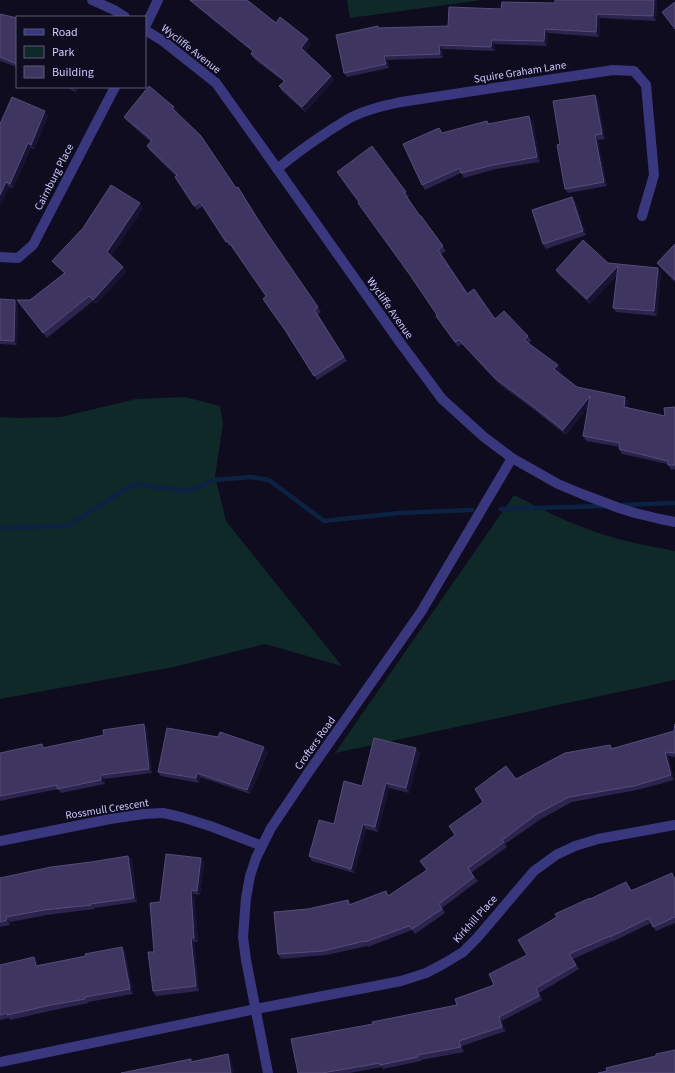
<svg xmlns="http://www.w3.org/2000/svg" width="675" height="1073" viewBox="0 0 675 1073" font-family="'Source Sans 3',sans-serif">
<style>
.green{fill:#0f2928}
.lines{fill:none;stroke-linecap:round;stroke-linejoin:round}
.stream{stroke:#0b2243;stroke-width:4.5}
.street{stroke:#39377e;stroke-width:10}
.wall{fill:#2c244d}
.shaded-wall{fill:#191333}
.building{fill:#3e3660;stroke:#544d79}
.labels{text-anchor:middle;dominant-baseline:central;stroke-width:3.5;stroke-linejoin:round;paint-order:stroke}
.street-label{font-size:11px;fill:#cfcaff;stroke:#0f0c1f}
</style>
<rect width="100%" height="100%" fill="#0f0c1f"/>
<path class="green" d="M347,0H482L350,18Z
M185,397L220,406L223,424L215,476L226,521L342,666L265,644L174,667L0,699V417L18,418L61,417L136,399Z
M514,495C541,509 569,523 598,533C623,541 649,546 675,551V680L335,753Z"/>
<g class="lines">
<path class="stream" d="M621,505L675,503
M501,509L606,506
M0,528L67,526L134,484L189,491L214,480L251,477L269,480L324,521L399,513L472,510"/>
<path class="street" d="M92,0L114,10L125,17
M145,27L158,0
M145,30L163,41L216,83L266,153L399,341L442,399L484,437L512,458L558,484L582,494L619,508L635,513L660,519L675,522
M277,169C299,151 323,134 348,119C364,110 383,106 401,102L613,70L634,71L646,85L654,175L642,216
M0,257L18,258L33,245L115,87
M0,841L110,819L144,814L163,813L181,817L210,826L262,846
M0,1062L256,1009L401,981L426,973L445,963L463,952L477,938L534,871L556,855L575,846L598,839L675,825
M268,1073L246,960L243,937L246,898L250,876L256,858L271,828L310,770L421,612L512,458"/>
</g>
<path class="wall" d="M189,0H247L276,23L311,44L305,52L331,76L334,80L305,112L282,91L279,86L284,82L254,59L251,54L253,52L191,2Z
M657,0L656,21L600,18L599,37L548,33L547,46L495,44V51L442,49L443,58L387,60L389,68L347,77L344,73L379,28L448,26L501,9L555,3Z
M0,14L17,18V67L0,61V63Z
M66,87H79L76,92Z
M595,95L598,100L605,139L598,140L607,186L568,193L565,189L560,144Z
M174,107L177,111L176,112L236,188L241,192L262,224L261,225L321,312L318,314L347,361L317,380L288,335L263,299L266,296L231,245L229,246L203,206L197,210L175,177L176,176L150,151L147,146L151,142L127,121L124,117Z
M48,116L34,149L31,148L13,188L9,187L0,206V124Z
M487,121L489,123L533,121L540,162L496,169L464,178L461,173L425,190L422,185L443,133Z
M372,146L409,197L407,198L420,216H421L446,251L441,254L468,293L495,319L528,336L531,341L529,343L561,369L558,373L577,387L628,401L627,407L665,416L675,407V469L671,470L668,464L622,454L619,449L620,447L586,441L583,436L588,407L566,435L537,412L498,383L462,344L458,347L436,316L437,315L412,278Z
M575,201L586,235L546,249L543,244Z
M143,208L111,256L126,272L96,304L93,301L47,338L17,300H30L64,273L55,265L52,261Z
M675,244V282L661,268L657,263Z
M608,263L661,272L657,316L616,312L613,308L617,275L590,304L559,275L556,270Z
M0,299L18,304L17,345L0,344Z
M675,724V757L668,756L674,780L637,790L572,802L541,819L505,844L507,847L471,873L478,881L442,908L445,913L415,934L412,930L368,947V946L326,955L281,959L278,954L308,909L348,900L351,904L389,895L427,871L455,835L516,779L610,745L613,748L674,731Z
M147,729L152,773L104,779L105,784L61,793L58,789L0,801V753L45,748Z
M416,748L420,753L409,793L389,788L378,832L366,829L354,873L312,861L309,856L362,786Z
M268,752L250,794L200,777L199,783L161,776L158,772Z
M128,856L132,860L137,902L94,908V909L47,915L10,922V925L0,927V878Z
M204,862L200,895L194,894L198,942H194L199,991L156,996L153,991L154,952L160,902Z
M672,873L675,878V923L656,931L651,923L614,941H613L573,959L579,969L539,993L542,1000L502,1021L506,1031L462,1046L464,1052L421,1060V1061L383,1069L382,1067L350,1073H298L373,1024L457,1005L494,985L527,955L591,899L629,886L631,890Z
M125,951L133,994L88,1002L89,1003L54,1010L10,1020L9,1018L0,1020V965L37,962L38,965Z"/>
<path class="shaded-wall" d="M654,0H657L656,21L653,16Z
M597,14L600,18L599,37L596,32Z
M545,29L548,33L547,46L544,41Z
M308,39L311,44L304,53L301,48Z
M492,40L495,44V51L491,47Z
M439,45L442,49L443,58L440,54Z
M384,56L387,60L389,68L386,64Z
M331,76L334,80L305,112L302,107Z
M73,87H79L76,92L73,88Z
M595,95L598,100L605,139L602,134Z
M174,107L177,111L175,113L172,108Z
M45,111L48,116L34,149L31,145Z
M529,116L533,121L540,162L537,157Z
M595,135L598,140L607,186L604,182Z
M28,143L31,148L13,188L10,184Z
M6,182L9,187L0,206V195Z
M572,197L575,201L586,235L583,231Z
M140,203L143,208L111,257L107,252Z
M618,266L621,270L590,304L587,299Z
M123,267L126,272L96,304L93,300Z
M658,268L661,272L657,316L654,311Z
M15,300L18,304L17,345L14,341Z
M558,365L561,369L557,374L554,369Z
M590,396L593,400L566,435L563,430Z
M625,397L628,401L627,411L624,407Z
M144,724L147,729L152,773L149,769Z
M264,747L268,752L250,794L247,790Z
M416,748L420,753L409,793L406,788Z
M665,752L668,756L674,780L671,775Z
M197,773L200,777L199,783L196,778Z
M101,775L104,779L105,784L101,780Z
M386,783L389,788L378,832L375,827Z
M363,824L366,829L354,873L351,869Z
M128,856L132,860L137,902L134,898Z
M201,858L204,862L200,895L197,891Z
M191,890L194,894L198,942L194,938Z
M6,917L10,922V925L7,920Z
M191,938L194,942L199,991L196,986Z
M122,947L125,951L133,994L130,989Z
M34,957L37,962L39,970L36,966Z
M499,1017L502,1021L506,1031L502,1027Z
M459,1041L462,1046L464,1052L461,1047Z
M228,1054L231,1058L234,1073H231Z"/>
<path class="building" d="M190,0H247L276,23L280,17L308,39L301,48L331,76L302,107L279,86L285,81L251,54L253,51Z
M555,0H654L653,16L597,14L596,32L545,29L544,41L492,40L491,47L439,45L440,54L384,56L386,64L344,73L336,35L378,26V28L448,26L449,7L501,9L502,2L555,3Z
M675,2V29L662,12Z
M0,14L17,18V64L0,57Z
M149,86L174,107L172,108L201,136L236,188L238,187L258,220L318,307L314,310L344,357L314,376L285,330L263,299L266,296L228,241L226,242L200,202L194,206L175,177L177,175L147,146L152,140L124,117Z
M595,95L602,134L595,135L604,182L565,189L557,145L560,144L553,101Z
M12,97L45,111L31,145L28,143L10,184L6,182L0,195V124Z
M529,116L537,157L493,165L461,173L460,168L422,185L403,144L439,128L442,133L487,121L488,124Z
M372,146L406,192L404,193L420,216H421L443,246L438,250L467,294L474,289L495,319L504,311L528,336L524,340L558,365L554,369L577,387L625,397L624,407L665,416L664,408L675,407V465H668V461L619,449L620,443L583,436L590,396L563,430L534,407L495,378L459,340L455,342L436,316L437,315L410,275L358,203L359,202L337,172Z
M111,185L140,203L107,252L123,267L93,300L89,296L43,333L17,300H30L65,273L52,261L83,228Z
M572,197L583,231L543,244L532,210Z
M583,240L608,263L658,268L654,311L613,308L618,266L587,299L556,270Z
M675,244V280L657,263Z
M0,299L15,300L14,341L0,340Z
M144,724L149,769L101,775V780L57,789V785L0,796V753L42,744L43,748L104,735L103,730Z
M675,724V753L665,752L671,775L634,786L569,797L537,814L502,840L504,842L468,868L474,877L439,904L442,909L412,929L409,926L365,942V941L323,951L278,954L274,912L308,909L348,900L349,905L386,891L388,896L427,870L420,861L455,835L449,826L483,802L475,789L506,766L516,779L565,753L610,745L611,749L674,731Z
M167,728L218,737L220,732L264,747L247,790L197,773L196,778L158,772Z
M374,738L416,748L406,788L386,783L375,827L363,824L351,869L309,856L319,820L334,824L344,781L362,786Z
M166,854L201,858L197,891L191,890L194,938H191L196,986L153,991L148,952H154L150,903L160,902Z
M128,856L134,898L90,904L91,905L44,910L6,917L7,920L0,922V878L51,867L91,862Z
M672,873L675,881V917L653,927L649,918L610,937V936L569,954L576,965L536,988L539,996L499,1017L502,1027L459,1041L461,1047L418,1055V1057L380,1065V1063L322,1073H298L291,1039L373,1024L372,1022L457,1005L455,999L494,985L489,974L527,955L518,940L557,917L555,914L590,898V899L626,882L631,891Z
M122,947L130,989L85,997V999L51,1005L7,1015V1013L0,1015V965L34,957L36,966L86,956L85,954Z
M675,1050V1073H598L607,1071L606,1068L656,1056V1054Z
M228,1054L231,1073H121L191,1059V1062Z"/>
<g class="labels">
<g class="street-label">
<text transform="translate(191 49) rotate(38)">Wycliffe Avenue</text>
<text transform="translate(520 72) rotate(-9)">Squire Graham Lane</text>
<text transform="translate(54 177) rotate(-63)">Cairnburg Place</text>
<text transform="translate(390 308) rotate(55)">Wycliffe Avenue</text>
<text transform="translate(315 743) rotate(-55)">Crofters Road</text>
<text transform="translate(107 809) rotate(-9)">Rossmull Crescent</text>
<text transform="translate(475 919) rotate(-48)">Kirkhill Place</text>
</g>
</g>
<rect x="16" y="16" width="130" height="72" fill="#0f0c1f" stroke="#5c5879"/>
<rect x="24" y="29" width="20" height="6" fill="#39377e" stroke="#5c5879"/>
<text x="52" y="36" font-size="12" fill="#cfcaff">Road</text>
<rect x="24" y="46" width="20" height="12" fill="#0f2928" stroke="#5c5879"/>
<text x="52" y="56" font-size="12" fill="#cfcaff">Park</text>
<rect x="24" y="66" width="20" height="12" fill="#3e3660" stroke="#5c5879"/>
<text x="52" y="76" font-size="12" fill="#cfcaff">Building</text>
</svg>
